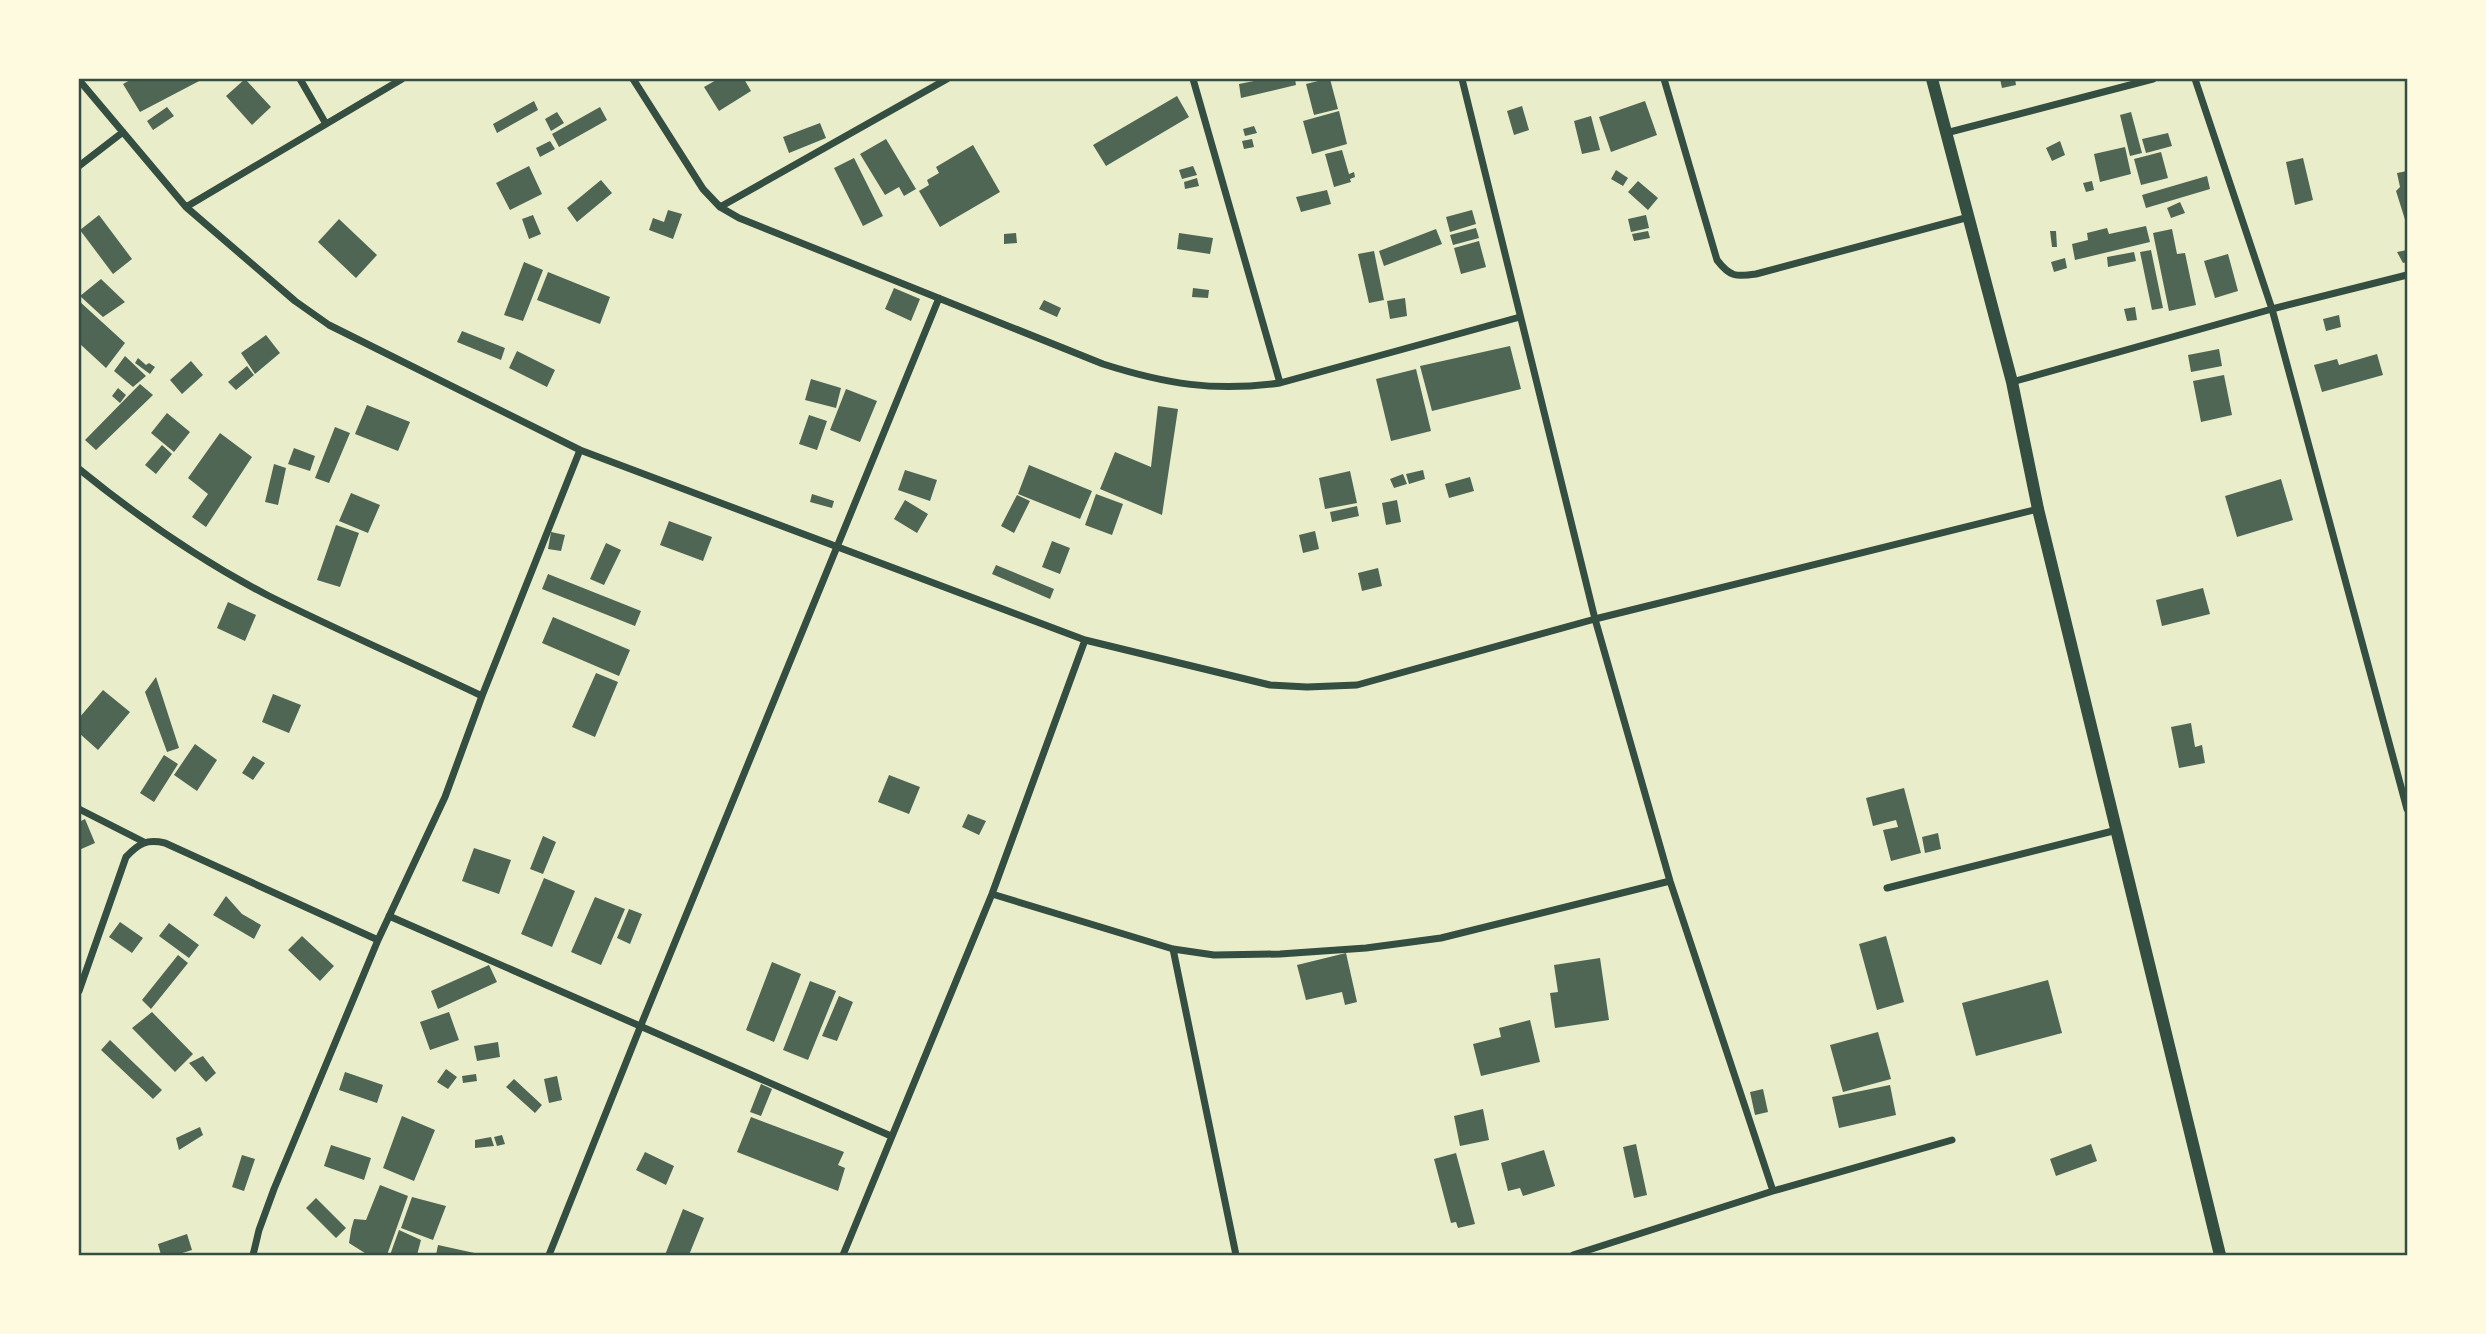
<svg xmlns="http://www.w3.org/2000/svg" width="2486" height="1334" viewBox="0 0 2486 1334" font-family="Cabin,sans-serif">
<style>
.building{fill:#4f6655}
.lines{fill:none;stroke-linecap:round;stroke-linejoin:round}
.minor{stroke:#344e41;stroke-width:7}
.tertiary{stroke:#344e41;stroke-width:12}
.neatline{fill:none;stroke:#344e41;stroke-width:2.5}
</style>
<rect width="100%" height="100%" fill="#e9edc9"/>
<path class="building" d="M132,79H203L140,112L123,84Z
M245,79L271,107L252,125L226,96Z
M718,79H744L751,91L719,111L704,87Z
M1264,79H1295L1296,85L1241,98L1239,84Z
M1326,79H1330L1338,109L1314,115L1306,84Z
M2000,79H2015L2016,85L2002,88Z
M1177,96L1189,117L1106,166L1093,145Z
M534,101L538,110L497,133L493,124Z
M1645,101L1657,135L1611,152L1599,117Z
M1522,106L1529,130L1514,135L1507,111Z
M167,107L174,116L153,130L147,121Z
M600,107L607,120L559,147L552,134Z
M1339,111L1347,144L1312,154L1303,121Z
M557,112L564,123L551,131L545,119Z
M2131,112L2142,153L2130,156L2120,115Z
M1591,116L1600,150L1582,154L1574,121Z
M820,123L826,138L789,153L783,137Z
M1254,126L1257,133L1245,136L1243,129Z
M2168,133L2172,146L2146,153L2142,139Z
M886,139L916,189L904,196L899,187L885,195L860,154Z
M1252,139L1254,147L1244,149L1242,141Z
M550,141L555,149L540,157L536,148Z
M2060,141L2065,155L2052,161L2046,148Z
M973,145L1000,192L940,227L919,191L929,185L927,180L939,173L936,167Z
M2125,147L2131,174L2100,182L2094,154Z
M1342,150L1349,174L1354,172L1355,177L1350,179L1351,182L1334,187L1325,154Z
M2161,152L2168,178L2141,185L2134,159Z
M854,158L883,216L863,226L834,168Z
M2303,158L2313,200L2295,205L2286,162Z
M529,166L542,194L510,210L496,183Z
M1193,166L1197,175L1182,179L1179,170Z
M1616,170L1628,178L1623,186L1611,179Z
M2407,171V226L2396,191L2400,187L2397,173Z
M2207,176L2210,189L2146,208L2142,195Z
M1197,178L1199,186L1185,189L1184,182Z
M601,180L612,193L577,222L567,208Z
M1638,181L1658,198L1648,210L1628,192Z
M2092,181L2094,190L2086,192L2083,183Z
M1327,190L1331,204L1301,212L1296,197Z
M2180,202L2185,213L2171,218L2167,208Z
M668,210L682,214L673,239L649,230L653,218L664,222Z
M1472,210L1476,224L1450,232L1446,217Z
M99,215L132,259L113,274L80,230Z
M533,215L541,234L529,239L522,219Z
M1646,215L1649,228L1631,232L1628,219Z
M339,219L377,255L356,278L318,242Z
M2146,226L2150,242L2075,260L2072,244L2088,240L2087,233L2107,228L2109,234Z
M1476,228L1479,238L1453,245L1450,235Z
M1436,229L1442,244L1384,266L1379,251Z
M2172,229L2177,254L2185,253L2196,305L2169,311L2153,233Z
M1648,231L1650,238L1634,241L1632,234Z
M2050,231H2056L2057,247H2052Z
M1016,233L1017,243L1004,244V234Z
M1179,233L1213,238L1210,254L1177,249Z
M1479,241L1486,267L1461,274L1454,248Z
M2151,250L2163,308L2152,310L2140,252Z
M2407,250V262L2403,263L2397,252Z
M1374,251L1384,300L1369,303L1358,254Z
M2134,252L2136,261L2108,267L2107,257Z
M2228,254L2238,291L2215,298L2204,261Z
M2065,258L2067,268L2054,272L2051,262Z
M524,262L543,270L523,321L504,315Z
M548,272L610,297L600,324L537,300Z
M101,279L125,302L103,317L80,296Z
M894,288L920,299L911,321L885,309Z
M1193,288L1209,290L1208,298L1192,297Z
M1405,298L1407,316L1390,319L1387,301Z
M1044,300L1061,308L1057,317L1039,309Z
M79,301L125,343L106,368L79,343Z
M2135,307L2137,320L2127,321L2124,309Z
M2339,315L2341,327L2326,331L2323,319Z
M462,331L505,348L501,360L457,342Z
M266,335L280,353L255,374L241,353Z
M1510,346L1521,389L1432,411L1420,366Z
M2219,349L2222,366L2191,372L2188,355Z
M517,351L555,370L547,387L509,368Z
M2377,354L2383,375L2322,392L2314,365L2337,359L2339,365Z
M125,356L146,376L133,387L114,371Z
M138,358L146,365L149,363L155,367L150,374L135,363Z
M191,361L203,375L182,394L170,380Z
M247,366L254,375L236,390L228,382Z
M1416,369L1431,431L1391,441L1376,379Z
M2224,375L2232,415L2201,422L2193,381Z
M811,379L841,388L836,408L805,400Z
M140,384L153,395L96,450L85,440Z
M118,388L126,395L120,403L112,396Z
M846,389L877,401L860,442L830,430Z
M367,405L410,422L398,451L355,434Z
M1158,406L1178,409L1162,515L1100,489L1115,452L1151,467Z
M167,413L190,432L174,452L151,433Z
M809,415L827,421L817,450L799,444Z
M335,427L350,433L329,483L315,478Z
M220,433L252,457L206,527L192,517L208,494L188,478Z
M162,445L172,454L156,474L145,465Z
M294,448L315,456L310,471L288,464Z
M274,464L286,468L278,505L265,502Z
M1029,465L1092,491L1080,519L1018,494Z
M905,470L937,480L930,501L898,490Z
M1423,470L1425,479L1409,484L1406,474Z
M1350,471L1357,503L1325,509L1319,478Z
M1403,474L1407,484L1394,488L1390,479Z
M1470,477L1474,491L1449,498L1445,484Z
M2281,479L2293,520L2237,537L2225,496Z
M351,493L380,505L368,533L339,521Z
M812,494L834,501L832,508L810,502Z
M1096,494L1123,504L1112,535L1085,525Z
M1017,495L1030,501L1014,533L1001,526Z
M905,500L928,514L917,533L894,519Z
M1397,500L1401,522L1386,525L1382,503Z
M1357,506L1359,516L1332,522L1330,512Z
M669,521L712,537L703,561L660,545Z
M336,525L359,533L340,587L317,580Z
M1315,531L1319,549L1303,553L1299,535Z
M551,532L565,535L561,551L548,549Z
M1052,541L1070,548L1060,574L1042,567Z
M606,543L621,550L604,585L590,579Z
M996,565L1054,589L1050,599L992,574Z
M1378,568L1382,586L1362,591L1358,573Z
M548,574L641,611L635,626L542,589Z
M2203,588L2210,614L2162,626L2156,600Z
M228,602L256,615L245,641L217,628Z
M553,617L630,650L619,676L542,643Z
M596,673L618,682L595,737L572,727Z
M156,677L179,748L167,752L145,692Z
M103,690L130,712L98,750L79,733V718Z
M273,694L301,705L289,733L262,722Z
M2191,723L2195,747L2202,745L2205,763L2179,768L2171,727Z
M195,744L217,760L197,791L174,775Z
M164,755L178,764L154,802L140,793Z
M253,756L265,763L253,780L242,773Z
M889,775L920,787L909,814L878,802Z
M1904,788L1921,853L1891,861L1883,830L1898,827L1896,820L1873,826L1866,798Z
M968,814L986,821L979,835L962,827Z
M85,819L95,843L79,850V822Z
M1938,833L1941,849L1925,853L1922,837Z
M543,836L556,842L543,874L530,869Z
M474,848L511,860L499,894L462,881Z
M544,878L575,891L552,947L521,934Z
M226,896L242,914L261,925L254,939L213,915Z
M595,897L625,909L601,965L571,952Z
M629,909L642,914L630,944L617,938Z
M120,922L143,938L132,953L109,937Z
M169,923L199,945L189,958L159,936Z
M302,936L334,966L320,981L288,950Z
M1886,936L1904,1002L1877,1010L1859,944Z
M1346,953L1357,1002L1345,1005L1342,992L1306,1000L1297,965Z
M178,955L188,963L151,1009L142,1000Z
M1600,958L1609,1020L1555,1028L1550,993L1558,992L1554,965Z
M772,962L801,974L774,1042L746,1030Z
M489,965L497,982L438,1009L431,991Z
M2048,980L2062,1033L1976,1056L1962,1003Z
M810,981L836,991L808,1060L783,1050Z
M839,996L853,1002L837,1041L822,1036Z
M152,1012L193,1054L175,1072L132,1028Z
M449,1012L459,1040L430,1050L420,1022Z
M1530,1020L1540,1062L1481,1076L1473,1044L1501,1037L1499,1028Z
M1878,1032L1891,1079L1843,1092L1830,1045Z
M110,1040L162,1090L153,1099L101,1050Z
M498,1042L500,1057L477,1061L474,1046Z
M203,1056L216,1073L206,1082L189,1063Z
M446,1069L457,1077L448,1089L437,1082Z
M345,1072L383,1085L377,1103L339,1090Z
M476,1074L477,1081L463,1083L462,1076Z
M557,1076L562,1100L549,1103L544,1079Z
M514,1079L542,1105L535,1113L506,1087Z
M761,1084L772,1089L761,1116L750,1112Z
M1890,1085L1896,1115L1839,1128L1832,1097Z
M1763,1089L1768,1112L1755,1115L1750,1092Z
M1483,1109L1489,1140L1460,1146L1454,1116Z
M402,1116L435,1130L414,1181L383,1168Z
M751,1117L844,1152L838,1165L845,1168L838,1191L737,1152Z
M200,1127L203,1135L179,1150L176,1138Z
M502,1135L505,1144L497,1146L494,1137Z
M491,1137L494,1146L475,1148V1140Z
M1636,1144L1647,1195L1634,1198L1623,1147Z
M2091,1144L2097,1161L2056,1176L2050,1159Z
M331,1145L371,1158L364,1180L324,1166Z
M1544,1150L1555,1186L1523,1196L1520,1188L1508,1191L1501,1163Z
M645,1152L674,1166L666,1185L636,1170Z
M1456,1153L1475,1224L1458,1228L1456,1222L1451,1223L1434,1159Z
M242,1155L255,1159L244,1191L232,1187Z
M380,1185L408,1196L387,1255H368L349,1243L351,1230L354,1219L366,1220Z
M412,1197L446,1206L433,1240L401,1228Z
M316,1198L346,1228L336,1238L306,1208Z
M683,1209L704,1218L689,1255H665Z
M399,1230L421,1240L417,1255H390Z
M187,1234L192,1250L176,1255H161L158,1244Z
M438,1245L479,1254V1255H436Z"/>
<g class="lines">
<path class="minor" d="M300,79L326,124
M633,79L703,189L720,207L739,218L1103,364C1166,384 1214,392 1280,383L1520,317
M1193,79L1280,383
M1462,79L1595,619L1670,881L1773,1191
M1664,79L1717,260C1730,277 1736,277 1756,274L1969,217
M2195,79L2272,309L2407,809
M79,80L186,207L295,301L329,325L580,450L1085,640L1270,685L1307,687L1357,685L1595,619L2038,509
M1946,133L2153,79
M79,166L123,132
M186,207L402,79
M720,207L947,79
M2012,382L2272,309L2407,275
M79,469C138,517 201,561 269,596C339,631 411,662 482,696
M79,809L144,842
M1887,888L2117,830
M992,894L1173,949L1214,955L1280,954L1366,948L1441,938L1670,881
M389,916L891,1136
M1173,949L1236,1255
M79,991L126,857C139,843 147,839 165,843L378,940
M253,1255L259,1230L274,1189L378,940L445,797L482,696L580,450
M549,1255L641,1025L939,298
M843,1255L992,894L1085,640
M1573,1255L1773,1191L1952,1140"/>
<path class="tertiary" d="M1932,79L2012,382L2038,509L2220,1255"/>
</g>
<rect width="2486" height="1334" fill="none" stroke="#fefae0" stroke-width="161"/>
<rect x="80" y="80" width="2326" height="1174" class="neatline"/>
</svg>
